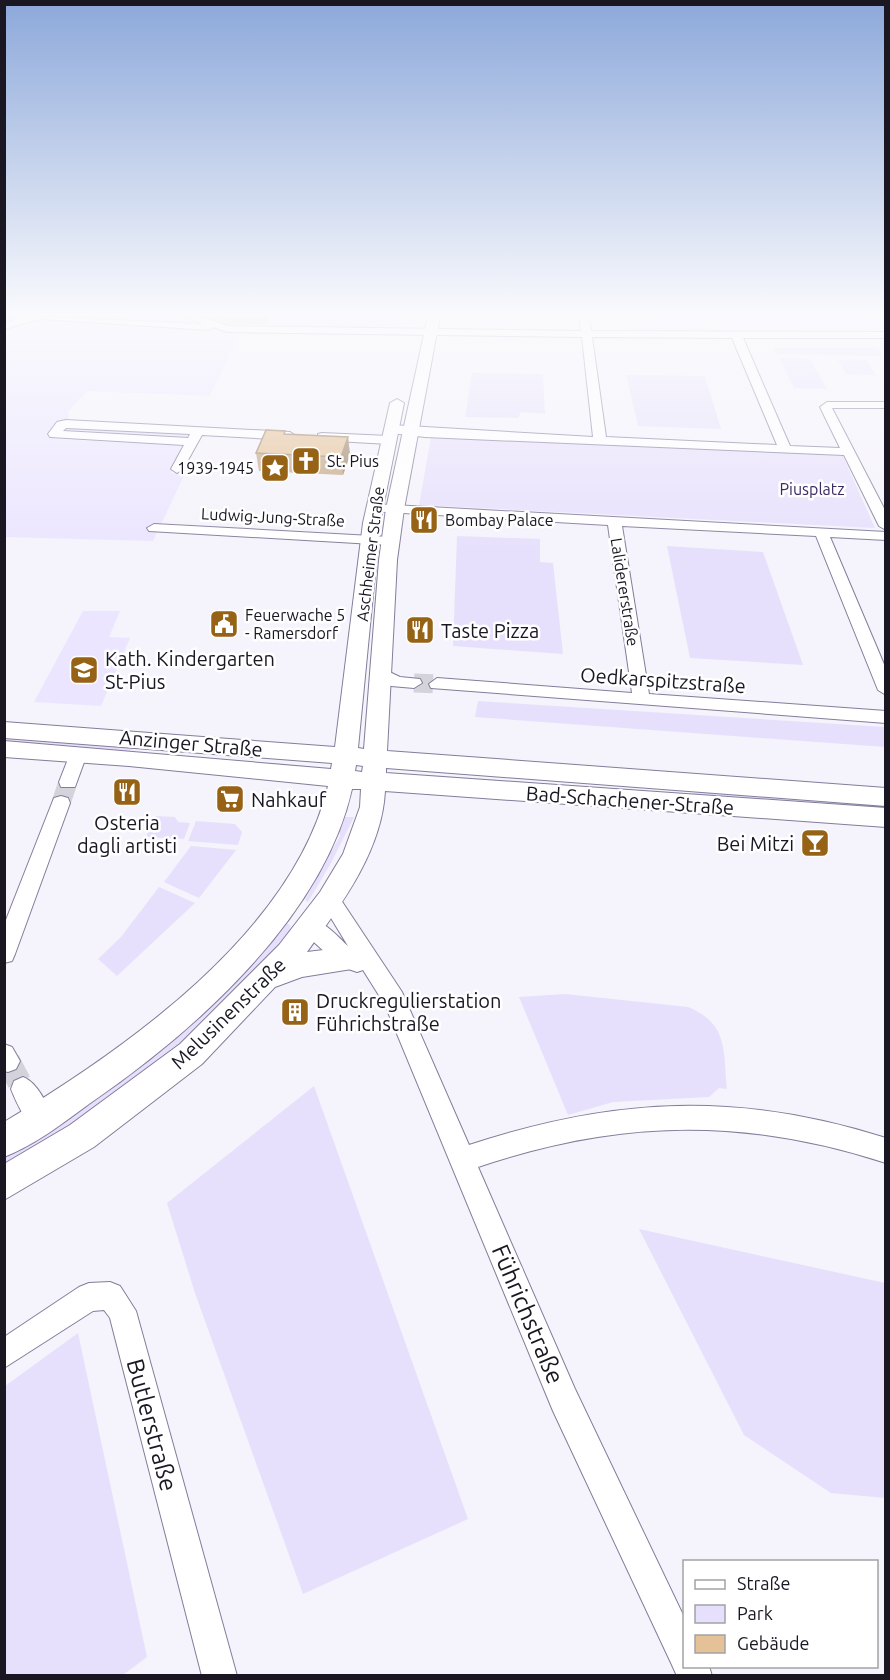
<svg xmlns="http://www.w3.org/2000/svg" width="890" height="1680" viewBox="0 0 890 1680" font-family="Ubuntu,sans-serif">
<style>
.built{fill:#ebe5ff}
.green{fill:#e7e0fc}
.lines{fill:none;stroke-linecap:round;stroke-linejoin:round}
.minor-tunnel-far1{stroke:#d4d2db;stroke-width:19;stroke-dasharray:19 9;stroke-linecap:butt}
.minor-tunnel{stroke:#d4d2db;stroke-width:24;stroke-dasharray:24 12;stroke-linecap:butt}
.minor-casing{stroke:#847c9b;stroke-width:2}
.major-casing{stroke:#847c9b;stroke-width:2}
.minor{fill:#fff;fill-rule:evenodd}
.major{fill:#fff;fill-rule:evenodd}
.wall{fill:#c5a683}
.shaded-wall{fill:#a0876a}
.building{fill:#e5c198;stroke:#a0876a;stroke-width:1.5}
.labels{text-anchor:middle;dominant-baseline:central;stroke-width:5;stroke-linejoin:round;paint-order:stroke}
.far-poi-label{font-size:16px;fill:#1a1723;stroke:#fff;text-anchor:start}
.far-park-label{font-size:16px;fill:#3c2962;stroke:#fff}
.far-street-label{font-size:16px;fill:#1a1723;stroke:#fff}
.poi-label{font-size:20px;fill:#1a1723;stroke:#fff;text-anchor:start}
.street-label{font-size:20px;fill:#1a1723;stroke:#fff}
.near-street-label{font-size:24px;fill:#1a1723;stroke:#fff}
</style>
<rect width="100%" height="100%" fill="#f5f3fb"/>
<path class="built" d="M5,316H401L397,331L241,330L210,396L87,391L68,412L69,418L53,439L176,445L193,431L171,473L185,474L153,541L5,537Z
M643,316H871L879,327L730,326L726,321H703L705,327H647Z
M83,611H120L109,637L130,638L101,706L34,702Z"/>
<path class="green" d="M773,348H878L882,356L776,354Z
M779,358L810,359L827,389L794,388Z
M838,360H867L875,375L846,374Z
M472,373L543,374L545,414L521,412L518,418L465,417Z
M626,375L705,376L721,429L638,426Z
M73,425L191,431L184,440L67,434Z
M431,437L842,454L875,528L419,505Z
M457,536L540,539V562L553,563L563,654L453,646Z
M667,546L763,552L803,665L690,658Z
M478,701L885,727V747L475,717Z
M4,736L138,748L127,751L5,742Z
M430,775L689,794L709,790L885,803V807L809,802L796,805L430,779Z
M155,816L175,817L178,822L190,823L184,839L146,837Z
M340,817H354L331,863L308,902L305,900L340,836Z
M196,821L235,824L242,832L238,845L188,841Z
M191,846L236,850L199,898L164,882Z
M159,887L195,903L117,976L98,959L121,937Z
M286,923L290,925L291,931L229,1001L129,1088L5,1168V1154Z
M565,994L688,1007C729,1024 723,1051 727,1089L719,1088L709,1097L613,1102L568,1115L519,997Z
M314,1086L468,1519L303,1594L195,1293L167,1203Z
M639,1229L885,1283V1498L831,1493L744,1435Z
M78,1333L147,1657L123,1675H5V1386Z"/>
<g class="lines">
<path class="minor-tunnel-far1" d="M414,683L437,684
M61,803L68,782"/>
<path class="minor-tunnel" d="M8,1061L23,1089"/>
<g class="minor-casing">
<path id="minor" d="M29,316L203,324L186,316H200L228,326L581,331L579,316H589L591,331L886,332V338H743L790,446L840,448L820,407L827,402H886V408H832L886,512V530L879,526L844,455L425,437L391,433L385,429L391,425L593,437L582,337L227,332L213,327L208,330L41,319L4,329V323ZM592,337L732,338L777,445L606,437Z
M66,420L290,432L296,436L290,440L202,435L183,469L177,473L171,469L184,445L50,437L48,434L57,422ZM66,428L190,434L188,438L63,431Z
M322,433L389,436L395,440L389,444L318,440V434Z
M374,504L886,532V540L830,537L886,669V695L878,690L816,536L622,526L649,694L886,711V723L431,688L429,684L437,678L632,693L608,525L369,511V505Z
M154,524L390,537L397,541L390,545L149,531L147,528Z
M381,668L400,677L420,679L422,683L414,688L391,686L373,673Z
M78,748L84,749L87,754L75,787H61L59,782L72,749Z
M61,796L68,798L70,803L15,954L12,961L4,963V925L52,803L54,798Z
M330,892L337,894L402,992L469,1145C614,1097 739,1091 886,1138V1163C744,1117 620,1119 478,1167L575,1389L684,1617V1666H709L712,1676H677L672,1665L553,1411L385,1005L363,970L357,972L340,966L304,933L300,927L304,921C320,915 336,935 348,946L320,900L323,894Z
M4,1044L12,1047L20,1061L16,1069L8,1072L4,1071Z
M23,1077C38,1083 47,1104 53,1119L50,1128L41,1131C26,1125 17,1104 11,1089L14,1081Z
M110,1282L120,1286L136,1311L237,1676H202L110,1318L104,1310L93,1311L4,1368V1337L79,1287L89,1283Z"/>
</g>
<g class="major-casing">
<path id="major" d="M428,316H440L404,509L397,560L387,751L886,788V806L386,768V773L886,808V827L385,791C382,851 341,905 307,952L348,947L358,950L362,959L358,968L302,977L275,987L202,1064L94,1147L4,1200V1164L70,1125L180,1044L279,945L320,892L343,854L360,807L361,789H352C323,918 194,1032 89,1104C63,1123 35,1145 4,1157V1122C126,1049 293,932 328,786L129,766L4,757V741L331,769L332,763L4,738V722L335,747L363,523L390,403L397,399L404,403L380,523L358,748L364,749L379,560L386,509ZM356,765L363,766L362,772L355,771Z"/>
</g>
<use href="#minor" class="minor"/>
<use href="#major" class="major"/>
</g>
<path class="wall" d="M212,316H270L266,324H228Z
M285,434L348,437L350,455L343,475L259,471L256,453Z"/>
<path class="shaded-wall" d="M267,316H270L266,324L265,319Z
M348,437L350,455L343,475L341,457Z"/>
<path class="building" d="M221,316H267L265,319H228Z
M266,430L285,431L284,434L348,437L341,457L256,453Z"/>
<linearGradient id="sky" x2="0" y2="1"><stop stop-color="#8ca8da"/><stop offset="0.57" stop-color="#fafafd"/><stop offset="1" stop-color="#fafafd" stop-opacity="0"/></linearGradient>
<rect width="890" height="551" fill="url(#sky)"/>
<defs>
<g id="church-square" transform="scale(1.5)"><rect x="-9" y="-9" width="18" height="18" rx="4" fill="#966216" stroke="#fff"/><path d="M-1.2-6h2.4v3.5h3.3v2.4h-3.3V6h-2.4V-.1h-3.3v-2.4h3.3Z" fill="#fff"/></g>
<g id="sight-square" transform="scale(1.5)"><rect x="-9" y="-9" width="18" height="18" rx="4" fill="#966216" stroke="#fff"/><path d="M0-6L1.8-2.2L6-1.7L2.9 1.2L3.7 5.4L0 3.3L-3.7 5.4L-2.9 1.2L-6-1.7L-1.8-2.2Z" fill="#fff"/></g>
<g id="restaurant-square" transform="scale(1.5)"><rect x="-9" y="-9" width="18" height="18" rx="4" fill="#966216" stroke="#fff"/><path d="M-5-6h1v4h1v-4h1v4h1v-4h1v5L-1.5 .5V6h-2V.5L-5-1ZM5-6V6H3V1.5H1.5Q1.5-4 5-6Z" fill="#fff"/></g>
<g id="civic-square" transform="scale(1.5)"><rect x="-9" y="-9" width="18" height="18" rx="4" fill="#966216" stroke="#fff"/><path d="M-.6-6.5H3V-4.5H.6V-3L4-1V1h2V6H-6V1h2V-1L-.6-3ZM-1.2 2.5V6h2.4V2.5Z" fill="#fff"/></g>
<g id="school-square" transform="scale(1.5)"><rect x="-9" y="-9" width="18" height="18" rx="4" fill="#966216" stroke="#fff"/><path d="M0-5L7-2L0 1L-7-2ZM-4 1L0 2.5L4 1V4Q0 6-4 4Z" fill="#fff"/></g>
<g id="supermarket-square" transform="scale(1.5)"><rect x="-9" y="-9" width="18" height="18" rx="4" fill="#966216" stroke="#fff"/><path d="M-6-5.5h2.5l.6 2H6L4.5 2H-2.5L-4.4-4H-6ZM-1.5 3.2a1.3 1.3 0 1 0 .1 0ZM3 3.2a1.3 1.3 0 1 0 .1 0Z" fill="#fff"/></g>
<g id="bar-square" transform="scale(1.5)"><rect x="-9" y="-9" width="18" height="18" rx="4" fill="#966216" stroke="#fff"/><path d="M-6-5H6L.8 .8V4.5H3.5V6h-7V4.5H-.8V.8Z" fill="#fff"/></g>
<g id="building-square" transform="scale(1.5)"><rect x="-9" y="-9" width="18" height="18" rx="4" fill="#966216" stroke="#fff"/><path d="M-4-6H4V6H1V3H-1V6H-4ZM-2.5-4.3h1.7v1.8h-1.7ZM.8-4.3h1.7v1.8H.8ZM-2.5-1h1.7V.8h-1.7ZM.8-1h1.7V.8H.8Z" fill="#fff"/></g>
</defs>
<g fill-rule="evenodd">
<use href="#church-square" x="306" y="461"/>
<use href="#sight-square" x="275" y="468"/>
<use href="#restaurant-square" x="424" y="520"/>
<use href="#civic-square" x="224" y="624"/>
<use href="#restaurant-square" x="420" y="630"/>
<use href="#school-square" x="84" y="670"/>
<use href="#restaurant-square" x="127" y="792"/>
<use href="#supermarket-square" x="230" y="799"/>
<use href="#bar-square" x="815" y="843"/>
<use href="#building-square" x="295" y="1012"/>
</g>
<g class="labels">
<g class="far-poi-label">
<text x="327" y="461">St. Pius</text>
<text x="254" y="468" text-anchor="end">1939-1945</text>
<text x="445" y="520">Bombay Palace</text>
<text x="245" y="615">Feuerwache 5<tspan x="245" dy="18">- Ramersdorf</tspan></text>
</g>
<g class="far-park-label">
<text x="812" y="489">Piusplatz</text>
</g>
<g class="far-street-label">
<text transform="translate(273 517) rotate(3)">Ludwig-Jung-Straße</text>
<text transform="translate(370 554) rotate(-83)">Aschheimer Straße</text>
<text transform="translate(625 592) rotate(81)">Lalidererstraße</text>
</g>
<g class="poi-label">
<text x="441" y="630">Taste Pizza</text>
<text x="105" y="658">Kath. Kindergarten<tspan x="105" dy="23">St-Pius</tspan></text>
<text x="251" y="799">Nahkauf</text>
<text x="127" y="822" text-anchor="middle">Osteria<tspan x="127" dy="23">dagli artisti</tspan></text>
<text x="794" y="843" text-anchor="end">Bei Mitzi</text>
<text x="316" y="1000">Druckregulierstation<tspan x="316" dy="23">Führichstraße</tspan></text>
</g>
<g class="street-label">
<text transform="translate(663 680) rotate(4)">Oedkarspitzstraße</text>
<text transform="translate(191 743) rotate(5)">Anzinger Straße</text>
<text transform="translate(630 800) rotate(4)">Bad-Schachener-Straße</text>
<text transform="translate(228 1013) rotate(-44)">Melusinenstraße</text>
</g>
<g class="near-street-label">
<text transform="translate(528 1314) rotate(67)">Führichstraße</text>
<text transform="translate(152 1425) rotate(75)">Butlerstraße</text>
</g>
</g>
<rect width="890" height="1680" fill="none" stroke="#1a1723" stroke-width="12"/>
<rect x="683" y="1560" width="195" height="108" fill="#ffffff" stroke="#a3a2a7" stroke-width="1.5"/>
<rect x="695" y="1580" width="30" height="9" fill="#ffffff" stroke="#a3a2a7" stroke-width="1.5"/>
<text x="737" y="1590" font-size="18" fill="#1a1723">Straße</text>
<rect x="695" y="1605" width="30" height="18" fill="#e7e0fc" stroke="#a3a2a7" stroke-width="1.5"/>
<text x="737" y="1620" font-size="18" fill="#1a1723">Park</text>
<rect x="695" y="1635" width="30" height="18" fill="#e5c198" stroke="#a3a2a7" stroke-width="1.5"/>
<text x="737" y="1650" font-size="18" fill="#1a1723">Gebäude</text>
</svg>
